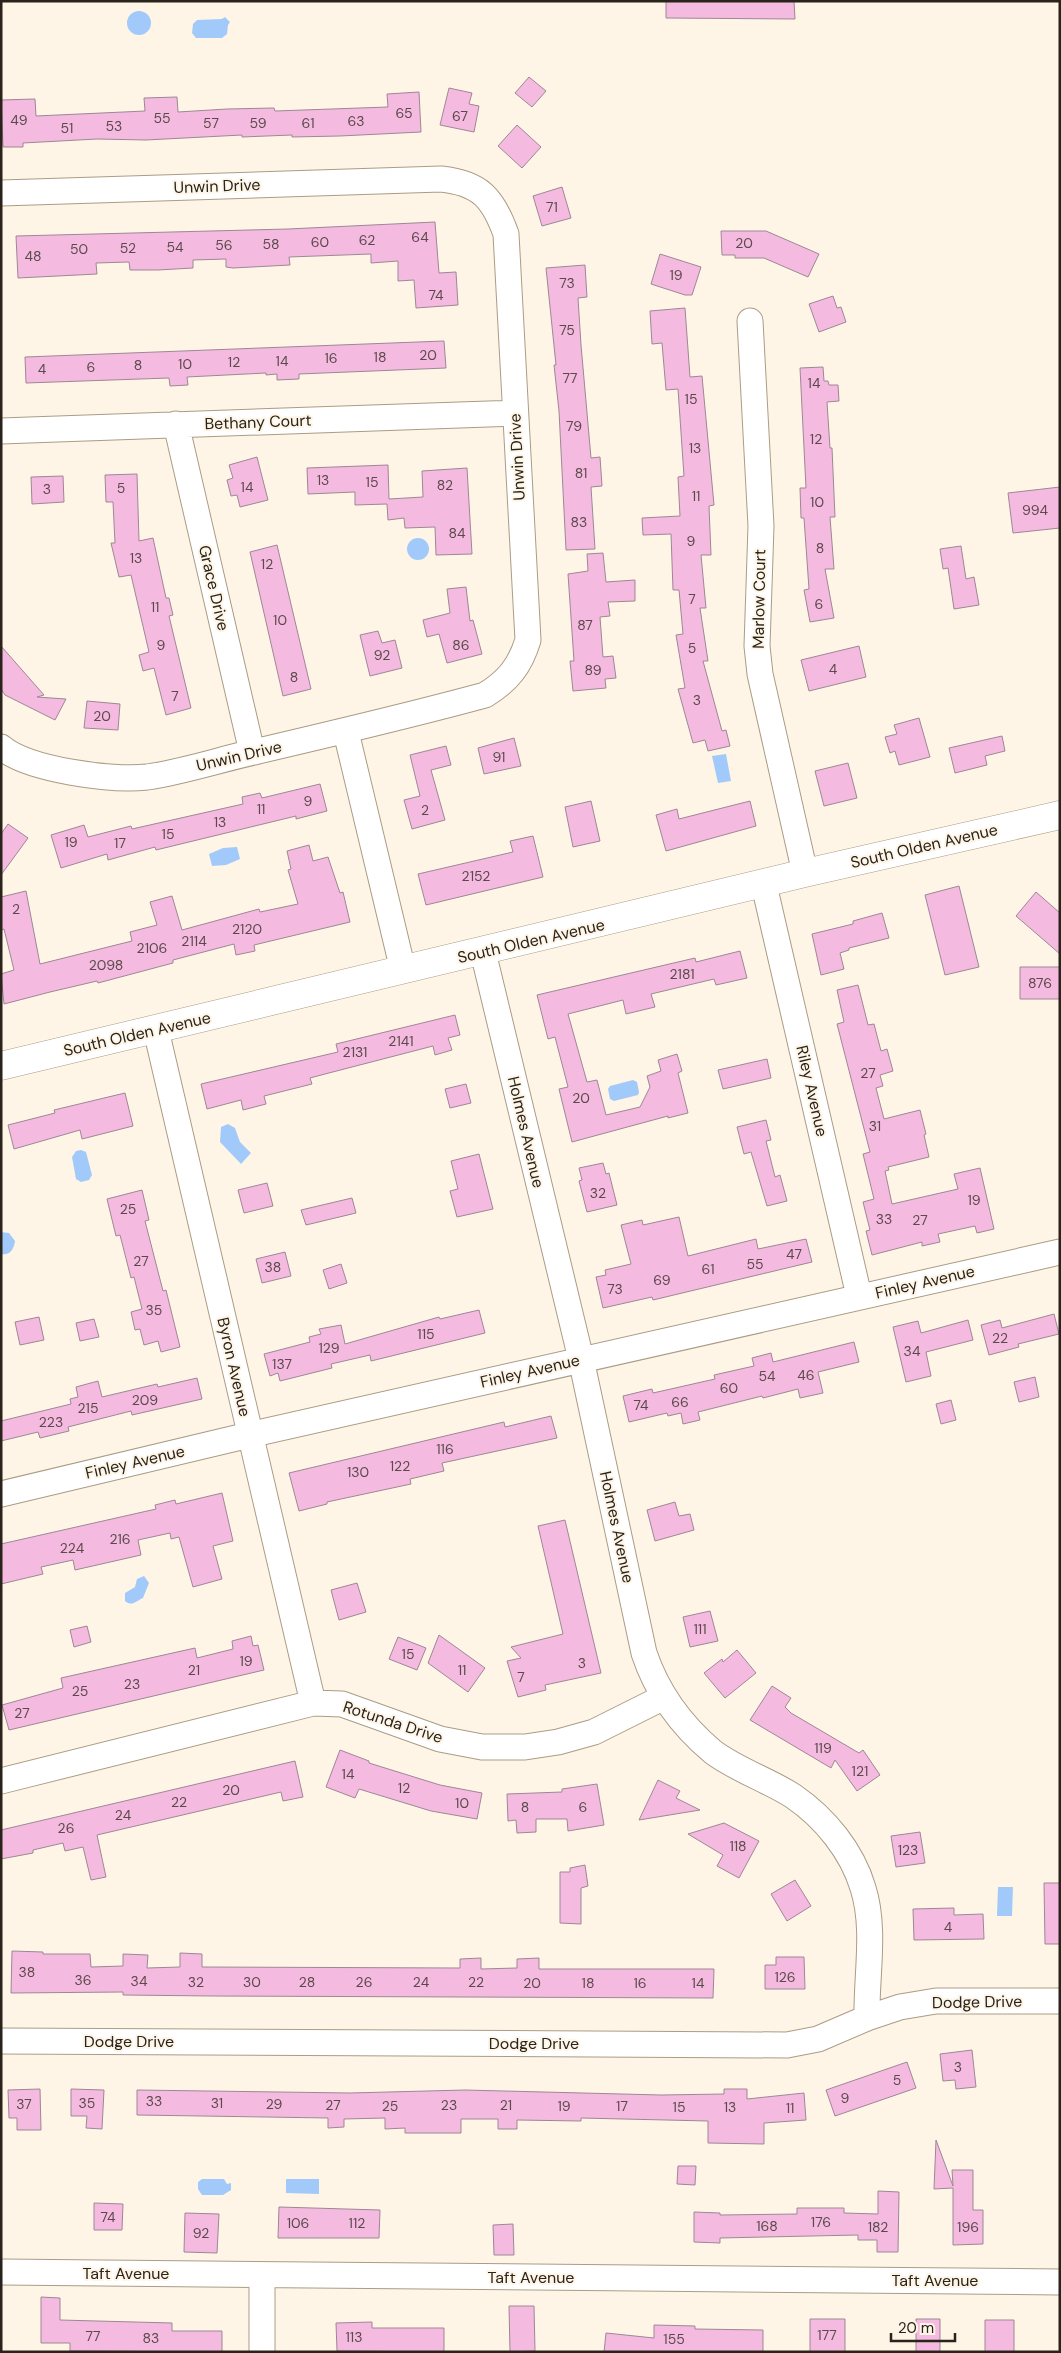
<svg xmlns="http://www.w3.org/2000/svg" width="1061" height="2353" viewBox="0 0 1061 2353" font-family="'DM Sans',sans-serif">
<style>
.water{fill:#a1cafb}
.building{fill:#f4badf;stroke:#9e8795}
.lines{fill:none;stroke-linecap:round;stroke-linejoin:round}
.street-casing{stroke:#aa9c86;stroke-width:27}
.secondary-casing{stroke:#aa9c86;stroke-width:29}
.street{stroke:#fff;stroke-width:25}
.secondary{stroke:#fff;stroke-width:28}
.labels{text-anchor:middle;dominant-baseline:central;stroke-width:4;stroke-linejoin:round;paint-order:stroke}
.number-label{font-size:14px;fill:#5c494c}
.street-label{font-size:16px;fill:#29231b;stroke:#fef5e7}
</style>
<rect width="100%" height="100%" fill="#fef5e7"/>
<path class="water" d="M127 23a12 12 0 1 1 24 0a12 12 0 1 1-24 0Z
M225,17L230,22L228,25L227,34L222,38H196L192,33L193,24L197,20L222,19Z
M407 549a11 11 0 1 1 22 0a11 11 0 1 1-22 0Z
M726,754L731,781L718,783L712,756Z
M237,847L240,859L226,865L212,866L209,854L223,848Z
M633,1080L637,1082L639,1092L638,1095L614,1101L610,1099L608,1089L610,1086Z
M228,1124L235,1128L240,1142L251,1153L241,1164L220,1142L221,1127Z
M81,1150L86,1152L92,1175L89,1180L81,1182L76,1179L72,1157L76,1151Z
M1,1232L9,1233L15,1241C14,1249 10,1256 1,1254Z
M144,1576L149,1583L143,1598C136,1601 132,1607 125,1601V1593L135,1587L137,1579Z
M998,1887H1013L1012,1916H997Z
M202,2179H224L227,2184L231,2183V2190L223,2195H202L198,2189V2182Z
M286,2179H319V2194L286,2193Z"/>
<path class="building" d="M666,1H794L795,19L666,18Z
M529,77L546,91L532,107L515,93Z
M449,88L472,93L469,104L479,106L474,132L440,125Z
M419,92L421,132L340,136L292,137V135L242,137V135L146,140L97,139L23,143V147H3L1,100L35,99L36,116L145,111L144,98L177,97L178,112L227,109L274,108L275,111L388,107L387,94Z
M517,125L541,147L522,168L498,146Z
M562,187L571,218L542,226L533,196Z
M435,222L439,273L456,272L458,305L416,308L414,280L398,281V261L371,263V254L289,257L290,265L233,268L226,267V259L193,260V268L158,270H130L129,262L96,263L97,274L18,278L16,236L288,229Z
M721,231H766L819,254L808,277L764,258H735V255H722Z
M660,254L701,267L692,295H685L651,284Z
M585,265L587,297L578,298L581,345L591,458L600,457L602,486L591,487L595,549L566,550L559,411L554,365H556L546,268Z
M833,296L837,308L841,307L846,322L819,332L809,304Z
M685,308L690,377L702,376L714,505L709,506L711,555H701L706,608H700L708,661H703L722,731L726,730L730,746L708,751L705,740L693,743L678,689L685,688L676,635L683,634L679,590H673L671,534L643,535L642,518L680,516L678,477L684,476L678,389L666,390L662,343L652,344L650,311Z
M444,341L446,368L299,374V379L277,380V374L266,375V373L187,377L188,385L170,386L169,378L26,383L25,357Z
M823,367L824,381H828L829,385H838L839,401L827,402L830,448H832L835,517H830L834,569H825L834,618L810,622L804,590L809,589L804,518H801L800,488H806L800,368Z
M257,457L268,500L240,507L237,495L231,496L227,480L233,478L229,465Z
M388,465L389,499L423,497L422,471L467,468L472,554L436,555L435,527L405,528L404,518L388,520L387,504L355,505V492L308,494L307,468Z
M137,474L139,541L153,538L166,598H169L173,615L169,616L191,708L166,715L154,668L143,671L139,655L149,652L131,575L119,577L111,543H115L113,502H106L105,475Z
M63,476L64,502L32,504L31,477Z
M1060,487V528L1013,533L1008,493Z
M277,545L311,689L283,696L250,552Z
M961,546L966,579L974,577L979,605L954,609L948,568L943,569L940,549Z
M603,553L606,582L635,580V601L608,602L610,616L600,617L603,657L613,656L616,678L605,679L606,688L573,691L570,661H574L568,574L588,571L587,554Z
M466,587L470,621L473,620L482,654L447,663L439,634L427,637L423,620L450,613L447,589Z
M378,631L382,643L395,640L402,668L370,676L360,635Z
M1,646L44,695L37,697L66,699L55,720L5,695L1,689Z
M859,646L866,677L809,691L801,660Z
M87,701L120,704L118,730L84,728Z
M919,718L930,757L899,765L895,751L890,753L885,737L897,734L894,725Z
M1002,736L1005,751L985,756L987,765L955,773L949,748Z
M514,738L521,766L484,774L478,748Z
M446,746L451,765L431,770L445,820L412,829L404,800L420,796L410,755Z
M848,763L857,798L824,806L815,771Z
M320,784L327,811L296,819V816L156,850L155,847L108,860L107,854L61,868L51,835L84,825L88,837L131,826L132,829L243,804L242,797L260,793L262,798Z
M591,801L600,841L573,847L565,807Z
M750,801L756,826L666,851L656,815L677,809L679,819Z
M8,824L28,838L1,875V834Z
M533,836L543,877L426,905L418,874L513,852L510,841Z
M309,845L313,861L328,857L340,893L343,892L350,922L254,945L255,951L236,955L234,944L173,960V963L98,983L97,981L50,992L4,1004L1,974L14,970L4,929L1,930V897L26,891L40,964L132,941L130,932L157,925L150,902L172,896L182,930L259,909L260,912L298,904L288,870L291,869L287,851Z
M959,886L979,967L945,975L925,895Z
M1036,892L1060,913V954L1016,916Z
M882,913L889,938L849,948V950L840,953L844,969L821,975L812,934L853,924V921Z
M740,951L747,978L716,985L714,979L651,994L655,1007L626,1014L623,1000L568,1014L587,1082L597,1080L606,1115L640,1107L650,1087L647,1076L661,1071L658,1060L677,1054L682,1071L678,1073L688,1113L668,1118V1116L572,1142L559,1089L568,1087L555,1037L548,1039L537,995L695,958L696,962Z
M1020,967H1060V999H1020Z
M858,985L868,1025L874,1024L881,1051L887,1049L893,1071L880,1075L883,1086L876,1088L884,1119L920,1110L926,1134L924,1135L929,1157L888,1167L889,1170L885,1171L892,1204L958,1189L954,1174L980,1168L994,1229L977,1233L975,1226L938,1234L940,1242L922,1246V1242L872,1255L866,1231L870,1230L863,1202L874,1199L863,1154L870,1152L837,1024L844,1022L837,990Z
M455,1015L460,1035L448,1038L452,1050L435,1055L433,1046L325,1074L310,1078L312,1084L264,1096L266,1104L243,1110L241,1100L207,1109L201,1084L338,1052L336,1044Z
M767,1059L771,1078L723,1089L718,1070Z
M466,1084L471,1103L450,1108L445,1089Z
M125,1093L133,1126L82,1139L80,1130L14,1149L8,1125L55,1113L54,1110Z
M766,1120L771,1140L766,1141L775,1177L780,1175L787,1201L767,1206L751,1152L744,1154L737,1127Z
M479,1154L493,1209L457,1217L450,1191L458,1189L451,1161Z
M603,1163L606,1174L609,1173L617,1205L587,1212L579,1181L582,1180L579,1168Z
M267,1183L273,1206L244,1213L238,1190Z
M142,1190L149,1220L145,1221L163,1291L166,1290L180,1347L161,1352L158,1341L144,1345L140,1329L135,1330L131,1312L142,1309L134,1277L131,1278L120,1235L116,1236L107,1199Z
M352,1198L356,1213L306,1225L301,1210Z
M679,1217L688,1256L756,1239L758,1249L806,1239L812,1262L653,1300L652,1297L603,1308L596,1277L606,1275L605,1270L631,1264L621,1225L642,1220L643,1225Z
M285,1252L291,1276L262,1283L256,1259Z
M341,1264L347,1283L329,1289L323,1270Z
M479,1310L485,1333L371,1361L370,1355L331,1364L332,1368L280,1381L278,1373L270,1376L264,1354L310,1342L309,1337L321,1334L319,1329L341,1325L345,1344L439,1317L440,1319Z
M1054,1314L1059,1334L1018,1344L1019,1347L989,1355L981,1325L1000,1320L1002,1328Z
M39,1317L44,1340L20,1345L15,1322Z
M94,1319L99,1337L80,1341L76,1323Z
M968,1320L973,1340L926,1352L931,1376L906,1382L893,1327L918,1321L921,1333Z
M854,1342L859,1362L818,1372L823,1393L800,1398L798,1389L763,1398L762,1396L698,1412L700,1420L683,1424L681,1413L668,1416L667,1413L629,1422L623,1396L652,1389L653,1393L715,1379L714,1375L754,1366L752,1358L771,1353L773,1362Z
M1035,1377L1039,1397L1019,1402L1014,1382Z
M197,1378L202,1399L132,1415L131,1411L68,1427L69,1431L40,1438L38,1432L1,1441V1421L71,1404L70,1399L78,1397L76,1387L98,1381L102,1397L157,1384L158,1387Z
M951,1400L956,1420L941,1424L936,1404Z
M551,1416L557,1438L442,1463L444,1471L410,1479L411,1484L327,1502V1504L299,1511L289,1473L504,1422L505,1427Z
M222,1493L233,1541L213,1546L222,1579L193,1587L179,1537L171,1539L170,1533L138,1540L141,1555L75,1570L73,1560L41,1567L43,1574L1,1584V1544L156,1509L155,1505L175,1500L176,1504Z
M675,1502L679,1516L690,1514L694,1530L655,1541L647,1510Z
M565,1520L601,1673L545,1685L546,1690L518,1697L507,1661L521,1658L511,1647L563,1634L538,1526Z
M357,1583L366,1612L339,1620L331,1590Z
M710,1611L718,1641L690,1647L683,1617Z
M87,1626L91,1642L74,1647L70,1630Z
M439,1635L485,1668L468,1692L428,1663Z
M251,1636L253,1646L258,1645L264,1670L9,1730L2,1705L63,1688L61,1678L195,1648L197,1658L233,1649L232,1641Z
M398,1637L426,1648L417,1670L389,1659Z
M737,1650L756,1673L725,1698L704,1673L722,1659L723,1662Z
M772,1686L791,1698L785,1707L791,1713L859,1753L863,1750L880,1775L857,1791L835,1760L831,1768L750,1720Z
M340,1750L369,1761V1763L440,1785L482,1793L477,1819L431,1811L359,1789L355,1798L326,1787Z
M295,1761L303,1797L283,1801L281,1792L97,1835L106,1877L91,1880L83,1847L65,1851L63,1843L33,1850V1853L1,1859V1830Z
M658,1780L680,1791L676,1798L700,1810L639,1820Z
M597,1784L604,1825L568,1831L567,1819H536V1832L517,1833L516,1820L508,1821L507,1794L562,1792V1789Z
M724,1823L759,1841L739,1878L717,1866L723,1855L688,1834Z
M920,1832L925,1863L896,1867L891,1836Z
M585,1865L588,1886L581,1888V1924L560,1923V1872H570V1868Z
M795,1880L811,1906L787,1921L771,1894Z
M1044,1883H1060V1944H1045Z
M954,1908V1915L983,1914L984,1939L914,1940L913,1909Z
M12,1951L43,1952V1954H90L91,1967L123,1966V1954L148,1955L147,1968L180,1967V1953L202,1954V1967L460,1968V1959L481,1958V1969L517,1968V1959L539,1958V1969H714L713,1998L212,1996L123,1995V1992L11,1993Z
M776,1957H804L805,1989H765V1965H776Z
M972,2050L976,2087L956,2089L955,2080L943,2081L940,2054Z
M907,2062L916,2088L835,2116L826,2090Z
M40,2089L41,2130H17V2118H9L8,2090Z
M71,2089L104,2090L102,2129L86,2128L87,2116H71Z
M724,2089H747V2099L804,2093L806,2120L764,2123V2144L708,2143V2121L581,2118V2121L517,2120V2129H498V2119H461V2133H405V2128L385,2129V2118L344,2119V2127L328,2128V2118L137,2115V2090L350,2093L465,2090L661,2095L724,2094Z
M936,2140L953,2186L952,2170H973V2210H983V2244L953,2245V2188L934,2189Z
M678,2166H696L695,2185L677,2184Z
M878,2191L899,2192L898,2252H877V2240H858V2235L720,2238V2243L694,2242V2212L720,2213V2215L797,2214V2208H844V2213L878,2214Z
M94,2203L123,2204L122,2230H94Z
M279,2207L380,2210L379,2238H278Z
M185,2213L219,2214L217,2253L184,2252Z
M513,2224L514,2255H494L493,2225Z
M41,2297L60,2298V2320L172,2323V2331H222V2352L70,2351V2343H41Z
M509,2306H534L535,2351L510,2352Z
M810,2319H845V2352H810Z
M916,2319H940V2352H916Z
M985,2320H1014V2352H985Z
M372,2322V2328H444V2352L337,2351L336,2323Z
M654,2325L695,2326V2329L763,2330V2352H604L606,2333L654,2338Z"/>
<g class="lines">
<g class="street-casing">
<path id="street" d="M1,193L441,179C480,183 493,198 506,234L528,640C520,666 508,681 485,695C408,716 331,734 254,752C218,760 183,772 147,777C112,781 28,770 1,747
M750,321L761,526L757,646L760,674L805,873
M176,424L252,752
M1,431L514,413
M346,732L403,970
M764,885L859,1296
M483,952L581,1359L644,1653C657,1692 682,1726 713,1752C737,1770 768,1780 793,1796C825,1818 852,1851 863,1888C876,1929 866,1976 867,2018
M156,1030L313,1703
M1,1494L249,1435L1060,1252
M1,1781L313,1703L342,1704L440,1739L482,1747H525L558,1742L594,1732L664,1697
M1,2041L787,2045L818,2039L867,2018L900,2007L936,2001H1060
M1,2272L1060,2282
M262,2275V2352"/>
</g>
<g class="secondary-casing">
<path id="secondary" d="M1,1066L805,873L1060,815"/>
</g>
<use href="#street" class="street"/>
<use href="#secondary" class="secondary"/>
</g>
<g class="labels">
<g class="number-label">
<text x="404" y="113">65</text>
<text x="460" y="116">67</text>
<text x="162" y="118">55</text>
<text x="19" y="120">49</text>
<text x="356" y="121">63</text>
<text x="211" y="123">57</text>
<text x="258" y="123">59</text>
<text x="308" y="123">61</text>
<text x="114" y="126">53</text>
<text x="67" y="128">51</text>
<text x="552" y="207">71</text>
<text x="420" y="237">64</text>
<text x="367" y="240">62</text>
<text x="320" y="242">60</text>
<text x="744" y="243">20</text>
<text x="271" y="244">58</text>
<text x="224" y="245">56</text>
<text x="175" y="247">54</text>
<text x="128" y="248">52</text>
<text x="79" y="249">50</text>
<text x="33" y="256">48</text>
<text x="676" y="275">19</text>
<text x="567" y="283">73</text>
<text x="436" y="295">74</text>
<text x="567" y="330">75</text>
<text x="428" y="355">20</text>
<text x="380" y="357">18</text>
<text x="331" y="358">16</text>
<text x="282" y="361">14</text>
<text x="234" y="362">12</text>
<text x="185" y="364">10</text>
<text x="138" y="365">8</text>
<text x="91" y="367">6</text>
<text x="42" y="369">4</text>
<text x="570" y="378">77</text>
<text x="814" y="383">14</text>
<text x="691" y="399">15</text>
<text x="574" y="426">79</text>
<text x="816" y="439">12</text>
<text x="695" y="448">13</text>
<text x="581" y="473">81</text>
<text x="323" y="480">13</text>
<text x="372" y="482">15</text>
<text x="445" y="485">82</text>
<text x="247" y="487">14</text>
<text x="121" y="488">5</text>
<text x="47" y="489">3</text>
<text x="696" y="496">11</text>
<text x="817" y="502">10</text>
<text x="1035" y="510">994</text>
<text x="579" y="522">83</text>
<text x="457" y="533">84</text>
<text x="691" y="541">9</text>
<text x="820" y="548">8</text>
<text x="136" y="558">13</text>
<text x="267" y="564">12</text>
<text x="692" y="599">7</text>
<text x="819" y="604">6</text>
<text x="155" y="607">11</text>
<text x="280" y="620">10</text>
<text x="585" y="625">87</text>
<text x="161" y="645">9</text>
<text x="461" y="645">86</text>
<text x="692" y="648">5</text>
<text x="382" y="655">92</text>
<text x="833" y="669">4</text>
<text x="593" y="670">89</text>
<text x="294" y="677">8</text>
<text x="175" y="696">7</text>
<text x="697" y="700">3</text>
<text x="102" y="716">20</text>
<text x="499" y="757">91</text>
<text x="308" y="801">9</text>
<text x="261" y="809">11</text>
<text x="425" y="810">2</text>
<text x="220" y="822">13</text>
<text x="168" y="834">15</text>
<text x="71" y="842">19</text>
<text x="120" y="843">17</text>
<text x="476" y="876">2152</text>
<text x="16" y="909">2</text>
<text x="247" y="929">2120</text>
<text x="194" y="941">2114</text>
<text x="152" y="948">2106</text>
<text x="106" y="965">2098</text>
<text x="682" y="974">2181</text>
<text x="1040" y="983">876</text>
<text x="401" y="1041">2141</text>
<text x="355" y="1052">2131</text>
<text x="868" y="1073">27</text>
<text x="581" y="1098">20</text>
<text x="875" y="1126">31</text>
<text x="598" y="1193">32</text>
<text x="974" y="1200">19</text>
<text x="128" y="1209">25</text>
<text x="884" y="1219">33</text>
<text x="920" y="1220">27</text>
<text x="794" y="1254">47</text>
<text x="141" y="1261">27</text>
<text x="755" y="1264">55</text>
<text x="273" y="1267">38</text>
<text x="708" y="1269">61</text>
<text x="662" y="1280">69</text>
<text x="615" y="1289">73</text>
<text x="154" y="1310">35</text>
<text x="426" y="1334">115</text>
<text x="1000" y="1338">22</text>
<text x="329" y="1348">129</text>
<text x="912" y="1351">34</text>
<text x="282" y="1364">137</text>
<text x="806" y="1375">46</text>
<text x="767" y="1376">54</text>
<text x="729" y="1388">60</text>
<text x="145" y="1400">209</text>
<text x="680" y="1402">66</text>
<text x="641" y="1405">74</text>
<text x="88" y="1408">215</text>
<text x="51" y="1422">223</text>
<text x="445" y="1449">116</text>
<text x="400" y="1466">122</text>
<text x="358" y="1472">130</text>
<text x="120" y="1539">216</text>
<text x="72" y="1548">224</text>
<text x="700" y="1629">111</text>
<text x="408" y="1654">15</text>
<text x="246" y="1661">19</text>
<text x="582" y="1663">3</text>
<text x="194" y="1670">21</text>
<text x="462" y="1670">11</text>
<text x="521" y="1677">7</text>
<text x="132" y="1684">23</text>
<text x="80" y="1691">25</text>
<text x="22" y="1713">27</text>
<text x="823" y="1748">119</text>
<text x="860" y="1771">121</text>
<text x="348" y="1774">14</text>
<text x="404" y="1788">12</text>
<text x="231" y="1790">20</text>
<text x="179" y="1802">22</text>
<text x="462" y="1803">10</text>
<text x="525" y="1807">8</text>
<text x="583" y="1807">6</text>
<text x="123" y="1815">24</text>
<text x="66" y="1828">26</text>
<text x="738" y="1846">118</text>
<text x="908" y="1850">123</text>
<text x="948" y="1927">4</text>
<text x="27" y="1972">38</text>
<text x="785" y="1977">126</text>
<text x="83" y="1980">36</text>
<text x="139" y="1981">34</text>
<text x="196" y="1982">32</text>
<text x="252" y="1982">30</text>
<text x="307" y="1982">28</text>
<text x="364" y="1982">26</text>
<text x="421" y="1982">24</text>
<text x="476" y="1982">22</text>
<text x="532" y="1983">20</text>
<text x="588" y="1983">18</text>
<text x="640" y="1983">16</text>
<text x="698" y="1983">14</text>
<text x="958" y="2067">3</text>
<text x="897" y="2080">5</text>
<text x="845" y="2098">9</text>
<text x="154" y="2101">33</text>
<text x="87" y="2103">35</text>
<text x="217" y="2103">31</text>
<text x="24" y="2104">37</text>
<text x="274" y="2104">29</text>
<text x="333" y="2105">27</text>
<text x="449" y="2105">23</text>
<text x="506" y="2105">21</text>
<text x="390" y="2106">25</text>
<text x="564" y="2106">19</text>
<text x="622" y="2106">17</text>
<text x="679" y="2107">15</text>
<text x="730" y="2107">13</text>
<text x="790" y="2108">11</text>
<text x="108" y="2217">74</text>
<text x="821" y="2222">176</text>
<text x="298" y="2223">106</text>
<text x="357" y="2223">112</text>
<text x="767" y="2226">168</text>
<text x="878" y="2227">182</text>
<text x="968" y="2227">196</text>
<text x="201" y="2233">92</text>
<text x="827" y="2335">177</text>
<text x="93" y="2336">77</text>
<text x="354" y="2337">113</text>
<text x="151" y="2338">83</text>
<text x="674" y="2339">155</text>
</g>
<g class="street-label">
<text transform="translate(217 186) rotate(-2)">Unwin Drive</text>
<text transform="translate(258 422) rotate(-2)">Bethany Court</text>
<text transform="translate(517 457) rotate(-93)">Unwin Drive</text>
<text transform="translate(214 588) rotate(77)">Grace Drive</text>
<text transform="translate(759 599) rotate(-89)">Marlow Court</text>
<text transform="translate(239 756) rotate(-13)">Unwin Drive</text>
<text transform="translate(924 846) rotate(-13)">South Olden Avenue</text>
<text transform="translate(531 941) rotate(-13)">South Olden Avenue</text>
<text transform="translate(137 1034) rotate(-13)">South Olden Avenue</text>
<text transform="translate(812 1091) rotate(77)">Riley Avenue</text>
<text transform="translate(526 1132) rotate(77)">Holmes Avenue</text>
<text transform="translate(925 1282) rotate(-13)">Finley Avenue</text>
<text transform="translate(234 1367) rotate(77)">Byron Avenue</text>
<text transform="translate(530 1371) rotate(-13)">Finley Avenue</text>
<text transform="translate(135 1462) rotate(-13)">Finley Avenue</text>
<text transform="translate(617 1527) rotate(78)">Holmes Avenue</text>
<text transform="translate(393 1722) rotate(18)">Rotunda Drive</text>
<text transform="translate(977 2002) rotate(-1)">Dodge Drive</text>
<text x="129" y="2041">Dodge Drive</text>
<text x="534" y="2043">Dodge Drive</text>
<text x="126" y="2273">Taft Avenue</text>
<text x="531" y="2277">Taft Avenue</text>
<text x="935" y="2280">Taft Avenue</text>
</g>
</g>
<rect width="1061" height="2353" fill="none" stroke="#29231b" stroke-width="5"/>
<path d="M891 2333v8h64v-8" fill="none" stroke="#29231b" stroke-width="2.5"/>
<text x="898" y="2333" font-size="15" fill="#29231b" stroke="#fef5e7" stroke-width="4" paint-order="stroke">20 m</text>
</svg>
